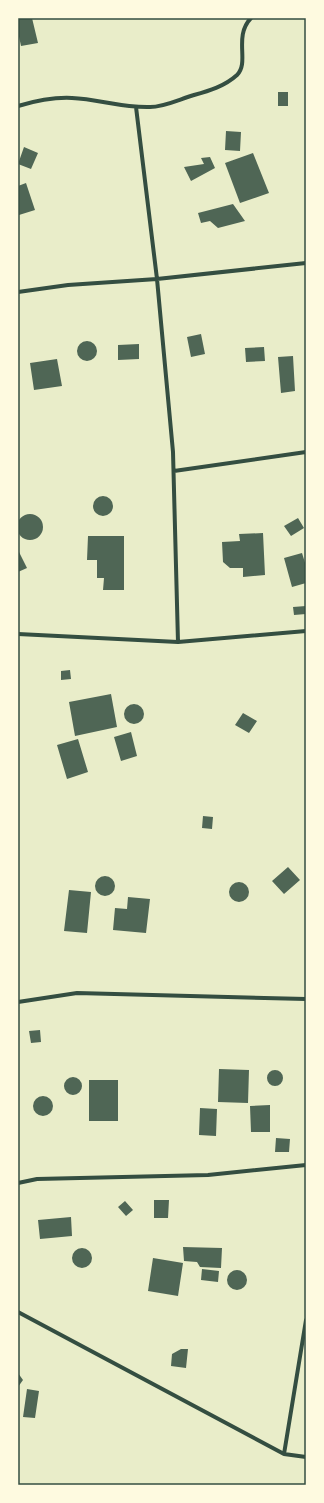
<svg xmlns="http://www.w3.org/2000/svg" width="324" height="1503" viewBox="0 0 324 1503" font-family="Arial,sans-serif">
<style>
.building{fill:#4f6655}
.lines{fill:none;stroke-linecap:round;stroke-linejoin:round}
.minor{stroke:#344e41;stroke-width:4}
.neatline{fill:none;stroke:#344e41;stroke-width:1.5}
</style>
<rect width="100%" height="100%" fill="#e9edc9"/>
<path class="building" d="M18,18H32L38,43L21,46L18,32Z
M278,92H288V106H278Z
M226,131L241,132L240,151L225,150Z
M24,147L38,153L31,169L18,164Z
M253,153L269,193L240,203L225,163Z
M210,157L215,168L191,181L184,167L204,164L201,158Z
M26,183L35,210L19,215L18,186Z
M233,204L245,221L218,228L210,221L201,223L198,213Z
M201,334L205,354L191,357L187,337Z
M77 351a10 10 0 1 1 20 0a10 10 0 1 1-20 0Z
M139,344V359L118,360V345Z
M264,347L265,361L246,362L245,348Z
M293,356L295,391L281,393L278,357Z
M57,359L62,386L34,390L30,363Z
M93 506a10 10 0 1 1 20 0a10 10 0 1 1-20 0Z
M17 527a13 13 0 1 1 26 0a13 13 0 1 1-26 0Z
M298,518L304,528L291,536L284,526Z
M263,533L265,575L243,577V568H230L223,562L222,542L240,541L239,534Z
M88,536H124V590H103L104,578H97V560H87Z
M18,550L27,568L18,572Z
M302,553L306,566V583L292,587L284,558Z
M306,606V614L294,615L293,607Z
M70,670L71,679L61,680V671Z
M111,694L117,727L75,736L69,702Z
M124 714a10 10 0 1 1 20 0a10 10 0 1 1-20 0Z
M243,713L257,721L249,733L235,725Z
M131,732L137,756L121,761L114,737Z
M78,739L88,772L67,779L57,745Z
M203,816L213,817L212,829L202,828Z
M288,867L300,880L284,894L272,881Z
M95 886a10 10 0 1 1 20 0a10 10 0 1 1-20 0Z
M229 892a10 10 0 1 1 20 0a10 10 0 1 1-20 0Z
M69,890L91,892L87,933L64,931Z
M128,897L150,899L146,933L113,930L115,908L127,909Z
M40,1030L41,1042L31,1043L29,1031Z
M219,1069L249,1070L248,1103L218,1102Z
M267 1078a8 8 0 1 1 16 0a8 8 0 1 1-16 0Z
M64 1086a9 9 0 1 1 18 0a9 9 0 1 1-18 0Z
M89,1080H118V1121H89Z
M33 1106a10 10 0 1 1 20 0a10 10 0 1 1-20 0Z
M270,1105V1132H251L250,1106Z
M200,1108L217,1109L216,1136L199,1135Z
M276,1138L290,1139L289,1152H275Z
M154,1200H169L168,1218H154Z
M125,1201L133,1210L126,1216L118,1207Z
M71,1217L72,1236L40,1239L38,1220Z
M183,1247L222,1248L221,1268L200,1267L197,1262L184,1261Z
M72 1258a10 10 0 1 1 20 0a10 10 0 1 1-20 0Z
M153,1258L183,1263L178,1296L148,1291Z
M202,1269L219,1271L218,1282L201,1280Z
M227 1280a10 10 0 1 1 20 0a10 10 0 1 1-20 0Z
M181,1349H188L186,1368L171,1366L172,1354Z
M18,1373L23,1380L18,1387Z
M27,1389L39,1391L35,1418L23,1417Z"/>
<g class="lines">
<path class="minor" d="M18,106C35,101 53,97 72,98C98,99 123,108 150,107C164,107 180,99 194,95C209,91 225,86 237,75C250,62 233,37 251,18
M136,107L157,279L173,452L178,642
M18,292L68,285L157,279L306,263
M174,471L306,452
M18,634L178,642L306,631
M18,1002L77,993L306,999
M18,1183L37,1179L208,1175L306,1165
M18,1312L284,1454L306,1457
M284,1454L306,1320"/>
</g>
<rect width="324" height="1503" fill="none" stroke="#fefae0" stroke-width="38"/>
<rect x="19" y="19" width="286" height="1465" class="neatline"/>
</svg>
